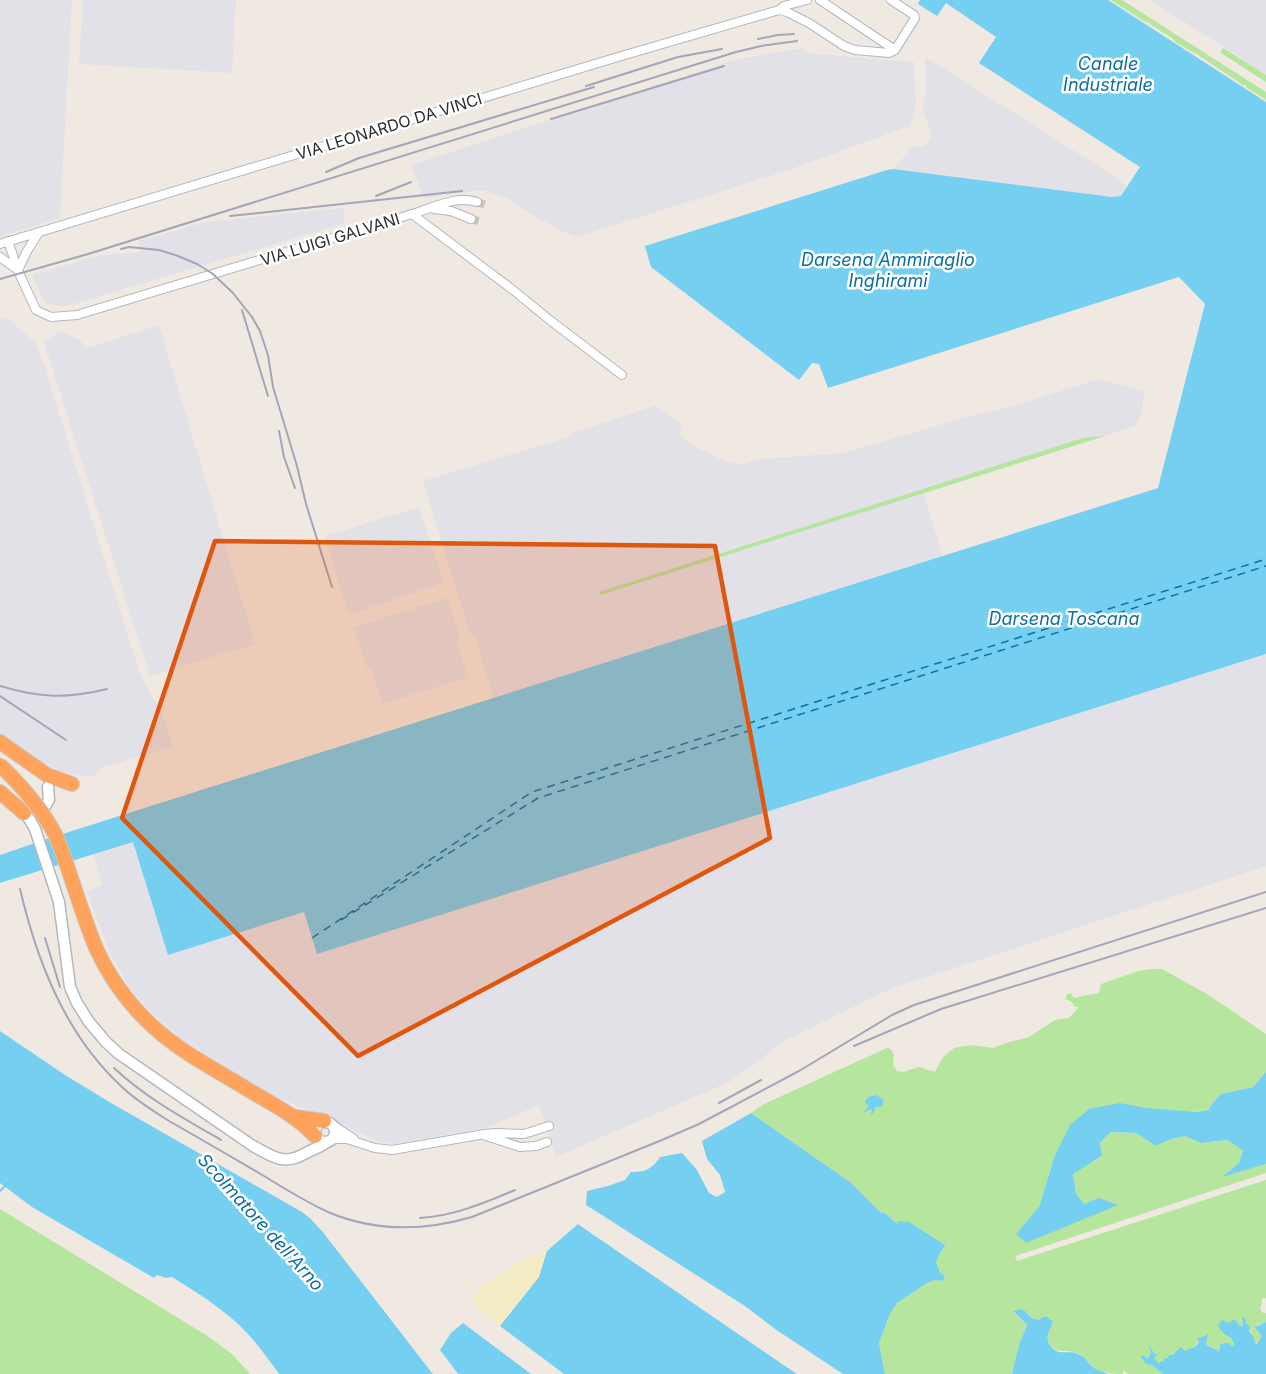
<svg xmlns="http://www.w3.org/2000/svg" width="1266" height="1374" viewBox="0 0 1266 1374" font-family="Inter,sans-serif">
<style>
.industrial{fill:#e3e1e8}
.green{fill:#b6e59e}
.sand{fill:#f3ecc5}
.water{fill:#75cff0}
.pier{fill:#efe9e1}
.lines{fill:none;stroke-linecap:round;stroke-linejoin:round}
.stream{stroke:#75cff0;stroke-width:2}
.ferry{stroke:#0d6fa3;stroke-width:1.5;stroke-dasharray:8 6;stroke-linecap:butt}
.street-tunnel{stroke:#c8c4bd;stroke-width:8;stroke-dasharray:8 4;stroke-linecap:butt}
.street-casing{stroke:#b4b7c1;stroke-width:10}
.secondary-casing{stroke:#b4b7c1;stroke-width:13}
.highway-casing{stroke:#c9c9c9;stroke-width:16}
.street{stroke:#fff;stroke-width:8}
.secondary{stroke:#fff;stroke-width:10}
.highway{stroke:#ffa35c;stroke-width:14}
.rail{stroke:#a3a6b8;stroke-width:2}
.highway-bridge-casing{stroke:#c9c9c9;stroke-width:16;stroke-linecap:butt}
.highway-bridge{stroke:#ffa35c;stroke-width:14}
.marked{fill:#df570e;fill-opacity:0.2;stroke:#df570e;stroke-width:4.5;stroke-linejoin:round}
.labels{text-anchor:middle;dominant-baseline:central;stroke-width:5;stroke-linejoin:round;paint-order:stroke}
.street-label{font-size:16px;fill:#2e2e2e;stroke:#fff}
.water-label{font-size:18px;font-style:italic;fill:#0d6fa3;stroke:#fff}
</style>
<rect width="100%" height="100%" fill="#efe9e1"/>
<path class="industrial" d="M0,0H72L60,218L0,236Z
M83,0H236L232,73L79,64Z
M1150,0H1266V75L1230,51Z
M804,48L805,53L914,62L916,104L913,119L909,126L792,169L577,237L562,231L520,208L508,198L483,190L424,198L411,165L731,61L765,54Z
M925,57L1114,176L1127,187L1121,196L1112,197L893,169L914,146L921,147L926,144L930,138L931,133L923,111L926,85Z
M343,208L345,223L67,306H58L48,303L43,299L32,275L101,255L139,252V241L205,222Z
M0,318L9,320L35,342L45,368L140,674L154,700L160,708L173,746L101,768L93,777L48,770L0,735Z
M159,325L255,644L150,676L44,342L61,330L81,341L85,349Z
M1101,379L1144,392L1142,411L1136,425L1105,436L923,493L943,556L493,698L475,635L470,633L423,481L569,437L574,432L655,406L683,426L679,436L692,445L727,462L741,465L762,459L844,453L963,418L1018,405L1095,380Z
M419,507L443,581L434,586L349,615L325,536Z
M447,598L460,638L456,640L468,677L383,704L371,667L367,668L354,627Z
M1266,654V866L890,989L786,1040L729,1082L556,1157L539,1105L486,1128L393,1144L376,1140L261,1090L179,1037L158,1019L132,991L110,954L87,891L103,885L93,853L133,842L168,954L304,912L317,954Z"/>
<path class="green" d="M1111,0H1122L1266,92V100L1246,87V85H1243L1198,55L1197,53L1196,54L1175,42L1172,38L1151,25L1150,23L1148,22L1147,23L1125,9L1124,7L1123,8Z
M1223,48L1266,75V82L1221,53V50Z
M1105,436L600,595L599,592L1083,438Z
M1151,969H1162L1207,994L1266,1034V1072L1253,1087L1221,1094L1214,1101L1208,1110C1181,1115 1147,1109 1120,1103L1055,1155L1039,1207L1084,1204L1076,1193L1073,1173L1102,1157L1100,1143L1111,1132L1136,1133L1156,1146L1171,1139L1185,1136L1201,1143L1227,1140L1243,1149L1239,1163L1224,1176L1266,1164V1173L1015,1256L1017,1261L1266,1180V1298L1262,1299L1261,1307L1260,1309L1263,1313H1266V1322L1257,1325L1258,1330L1262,1336L1260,1340L1255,1345C1255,1338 1248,1325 1242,1321L1243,1326L1229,1323L1220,1327L1225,1335C1230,1336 1233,1340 1234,1345L1232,1348L1226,1344L1219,1345L1220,1351L1219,1352L1206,1344L1205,1336C1197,1341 1197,1348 1185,1351L1181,1347L1159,1365L1154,1358L1155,1355L1151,1350L1152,1347L1150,1345L1151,1352L1148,1359L1154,1367L1163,1374H1129L1123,1371V1374C1112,1374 1101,1373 1092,1366C1086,1360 1083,1354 1074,1352C1064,1350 1054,1354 1049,1343C1045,1335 1052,1329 1053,1321L1051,1319L1036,1320L1028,1314L1015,1311L1013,1312L1027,1325L1019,1345L1012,1374H885L879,1343L889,1316L897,1303L927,1283L935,1280L943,1281L945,1276L940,1272L936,1262L941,1251L945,1246L897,1224L885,1213L880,1212L850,1182L751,1113L764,1104L887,1048L891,1049L894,1055L893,1065L897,1071L903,1072L919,1067L935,1072L943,1057L954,1048L971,1045L993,1048L1006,1043L1029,1037L1055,1020L1068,1018L1073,1014L1079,1007H1075L1072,1002L1066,999V995L1071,993L1073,997L1076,998L1082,996L1099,993L1101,984L1139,971Z
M0,1209L206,1335L232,1354L250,1374H0Z"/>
<path class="sand" d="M547,1251L539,1277L500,1326L475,1307L474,1299L480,1287L528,1257Z"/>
<path class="water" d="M920,0H1108L1266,102V654L317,954L304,912L168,955L133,842L0,883V855L56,836L1158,488L1205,304L1179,277L828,388L819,364L812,363L799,380L651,267L645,246L887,170L893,169L1112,197L1121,196L1140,167L979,63L996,37L946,3L937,16L918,4Z
M0,1031L65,1075L111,1103L302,1212L310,1218L323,1232L433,1374H279C266,1356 253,1338 237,1323C217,1305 194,1291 172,1277L166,1278L157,1275L154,1278L32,1207L0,1183Z
M1266,1072V1164L1222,1177L1239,1163L1243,1150L1227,1140L1201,1143L1185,1136L1171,1139L1156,1146L1136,1133L1111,1132L1100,1143L1102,1156L1073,1174L1076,1193L1084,1204L1099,1198L1118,1205L1026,1243L1016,1234L1039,1207L1055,1155L1070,1125L1089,1109L1120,1103L1146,1108L1197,1112L1208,1110L1214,1101L1221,1094L1253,1087Z
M876,1095L884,1100L881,1107H876L872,1115L871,1114L872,1109L864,1112V1111L869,1106L866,1104L865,1102L868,1097Z
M751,1113L850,1182L880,1212L885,1213L897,1224L899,1221L909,1222L945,1245V1246L941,1251L936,1262L940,1272L945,1276L943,1281L935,1280L927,1283L897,1303L889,1316L879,1343L885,1374H843L775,1329L745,1306L586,1205L587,1191L608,1186L625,1180L631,1172C646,1172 652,1169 660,1157L682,1153L697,1170L709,1193L717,1197L725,1192L720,1175L707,1159L702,1141Z
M578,1224L797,1374H564L500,1326L539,1277L547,1251Z
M1019,1309L1025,1311C1029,1316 1034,1320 1040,1320L1041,1318L1046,1316L1053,1321C1052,1326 1050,1329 1048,1334C1046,1342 1052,1350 1059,1352C1066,1353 1072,1351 1078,1354C1088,1358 1087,1364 1096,1369C1100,1371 1104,1372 1108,1374H1012L1019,1345L1027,1325L1013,1311H1015Z
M1243,1316L1246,1320V1324H1248L1250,1327L1249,1331L1253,1336L1256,1345L1262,1336L1255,1327L1266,1322V1374H1163L1152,1365L1146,1364L1141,1357L1143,1355L1148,1359L1151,1352L1149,1346L1150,1345L1154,1354H1158L1154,1358L1159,1364L1160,1362L1164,1361L1165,1358H1168L1169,1355H1172L1181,1347L1185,1351L1196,1346L1199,1342L1198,1338L1205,1336L1208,1333L1206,1344C1210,1348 1215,1348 1219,1352L1220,1344L1229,1343L1232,1347L1234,1345C1233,1340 1230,1336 1225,1335L1218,1326L1222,1320L1229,1323L1234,1319L1239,1325L1243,1326L1242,1318Z
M463,1323L531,1374H458L440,1350L451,1333Z"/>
<path class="pier" d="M304,1210L312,1215L325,1230L390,1313L436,1374H433L323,1232L310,1218L302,1212Z
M578,1221L798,1372L800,1374H797L575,1222Z
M184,1285L208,1300L237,1323L254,1341L279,1374H275L252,1343L235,1325L206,1302L183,1287Z"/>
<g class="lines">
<path class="stream" d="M0,1191L6,1185"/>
<path class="ferry" d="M341,920L538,798L1266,566
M312,938L532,792L1266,559"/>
<path class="street-tunnel" d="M477,202L486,205
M471,219L482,222"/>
<g class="street-casing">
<path id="street" d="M820,0L895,50
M779,10L787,12L809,23L844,46L855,50L889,53L895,50L915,18L914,15L891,0
M434,209L451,211L471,219
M412,214C432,208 456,195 477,202
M8,241L19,273L36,310L51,317L77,315L412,214L513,290L551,321L622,375
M0,244L618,57L779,10L784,6L807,0
M0,257L18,270
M18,270L27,251L39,232
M330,1123L354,1139
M486,1136L520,1147L536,1146L547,1142
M332,1139H347L375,1148L392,1150L485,1134L496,1133L524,1134L549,1126"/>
</g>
<g class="secondary-casing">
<path id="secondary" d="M46,805L49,800L48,787
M24,813L30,820L35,829L59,902L70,987L77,1003L89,1022L106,1042L119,1054L253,1146C273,1157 284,1166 306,1153C313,1149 321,1147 327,1142
M315 1132a10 10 0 1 1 20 0a10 10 0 1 1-20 0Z"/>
</g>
<g class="highway-casing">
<path id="highway" d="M0,742L47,775L72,784
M0,792L24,813
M56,836C71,873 81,912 96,948C116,992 148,1028 189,1054C209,1067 231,1079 252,1092C276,1106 296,1116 315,1136
M296,1117L324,1121"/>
</g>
<use href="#street" class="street"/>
<use href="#secondary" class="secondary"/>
<use href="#highway" class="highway"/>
<path class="rail" d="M758,39L778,35L794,34
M586,86L678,57L722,49
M551,119L724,66
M326,172L359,158L594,87
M376,196L411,182
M230,216L462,191
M121,249L129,247L159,250L178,256L197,264L213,274L233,293L252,317L260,331L268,355L273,387L297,466L306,504L332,587
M0,279L88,254L736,52L761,46L797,41
M242,310L268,396
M279,431L284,457L295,488
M0,686C40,698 66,699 107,689
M0,696L66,740
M20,889C37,961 65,1034 121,1086C135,1100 152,1110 169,1121C201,1139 233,1158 264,1176C285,1189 306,1202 328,1212C375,1232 424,1231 472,1217L662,1140L699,1124L799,1071L892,1015L914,1005L1266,892
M45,938L60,987
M854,1046L941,1009L1266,908
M114,1068C146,1098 183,1118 221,1140
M719,1103L761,1080
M420,1218C454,1216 484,1203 515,1190"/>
<g class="highway-bridge-casing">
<path id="highway-bridge" d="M0,765C22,786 42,809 56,836"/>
</g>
<use href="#highway-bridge" class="highway-bridge"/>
</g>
<path class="marked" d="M215,541L715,546L770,838L358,1056L122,818Z"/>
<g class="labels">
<g class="street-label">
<text transform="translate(389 126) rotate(-17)">VIA LEONARDO DA VINCI</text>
<text transform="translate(330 239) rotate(-17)">VIA LUIGI GALVANI</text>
</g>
<g class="water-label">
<text x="1108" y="63">Canale<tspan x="1108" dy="21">Industriale</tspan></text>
<text x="888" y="259">Darsena Ammiraglio<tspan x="888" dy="21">Inghirami</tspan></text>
<text x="1064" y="618">Darsena Toscana</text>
<text transform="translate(261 1222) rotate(48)">Scolmatore dell'Arno</text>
</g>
</g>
</svg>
